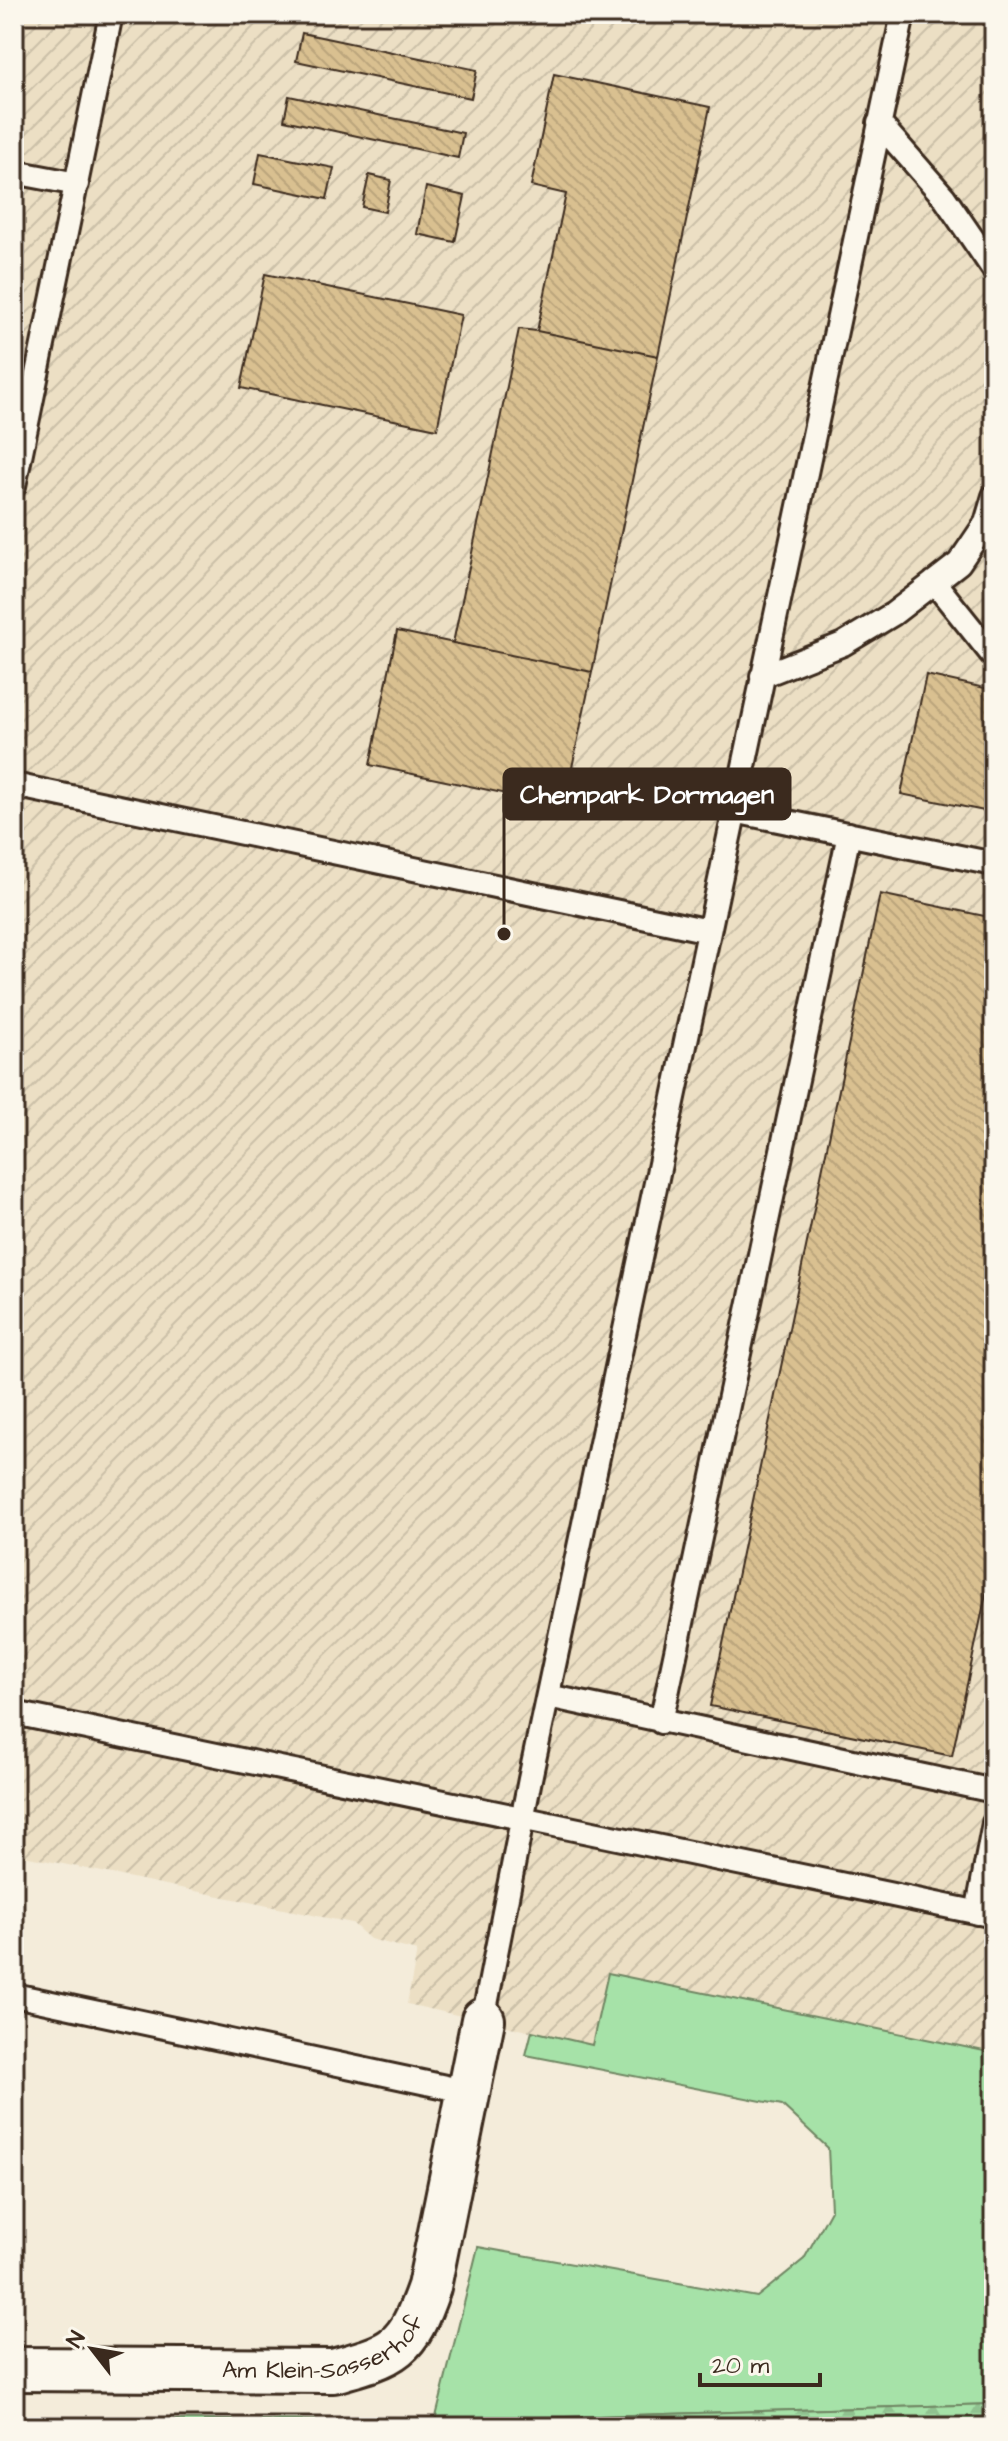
<svg xmlns="http://www.w3.org/2000/svg" width="1008" height="2441" viewBox="0 0 1008 2441" font-family="'Architects Daughter',sans-serif">
<style>
.industrial{fill:url(#industrial-furrows)}
.grass{fill:#a6e2a8;stroke:#708663;stroke-width:2}
.forest{fill:url(#forest-firs);stroke:#708663;stroke-width:2}
.building{fill:url(#building-back-hatch);stroke:#3b2a1e;stroke-width:2}
.lines{fill:none;stroke-linecap:round;stroke-linejoin:round}
.service-casing{stroke:#3b2a1e;stroke-width:28}
.minor-casing{stroke:#3b2a1e;stroke-width:48}
.service{stroke:#fbf7ec;stroke-width:22}
.minor{stroke:#fbf7ec;stroke-width:42}
.labels{text-anchor:middle;dominant-baseline:central;stroke-width:7;stroke-linejoin:round;paint-order:stroke}
.street-label{font-size:24px;fill:#3b2a1e;stroke:#fbf7ec}
.leader{fill:none;stroke:#3b2a1e;stroke-width:3}
.callout-dot{fill:#3b2a1e;stroke:#fbf7ec;stroke-width:3}
.callout{fill:#3b2a1e;stroke:#3b2a1e;stroke-width:3}
.callout-label{font-size:26px;text-anchor:middle;font-weight:bold;fill:#fff}
</style>
<defs>
<pattern id="industrial-furrows" width="10" height="10" patternUnits="userSpaceOnUse" patternTransform="scale(2)"><rect width="10" height="10" fill="#ecdfc4"/><path d="M-1 1l2-2M0 10L10 0M9 11l2-2" fill="none" stroke="#cbc0a8"/></pattern>
<pattern id="forest-firs" width="22" height="20" patternUnits="userSpaceOnUse" patternTransform="scale(2)"><rect width="22" height="20" fill="#a6e2a8"/><path d="M5 1l3.5 6h-7zM16 11l3.5 6h-7z" fill="#90c290"/></pattern>
<pattern id="building-back-hatch" width="6" height="6" patternUnits="userSpaceOnUse" patternTransform="scale(2)"><rect width="6" height="6" fill="#d9c090"/><path d="M-1 5l2 2M0 0l6 6M5-1l2 2" fill="none" stroke="#bba57c"/></pattern>
</defs>
<rect width="100%" height="100%" fill="#f4ecda"/>
<filter id="ink" filterUnits="userSpaceOnUse"><feTurbulence type="fractalNoise" baseFrequency=".0125" numOctaves="2"/><feDisplacementMap in="SourceGraphic" scale="16" xChannelSelector="R" yChannelSelector="G"/><feConvolveMatrix kernelMatrix="1 2 1 2 8 2 1 2 1" color-interpolation-filters="sRGB"/></filter>
<g filter="url(#ink)">
<path class="industrial" d="M14,14H994V2053L608,1973L592,2045L407,2004L417,1951L370,1939L352,1923L14,1854Z"/>
<path class="grass" d="M608,1973L994,2053V2404L435,2421L478,2247L757,2297L804,2259L831,2210L828,2148L782,2105L526,2055L532,2031L592,2045Z"/>
<path class="forest" d="M994,2404V2427H14V2419L435,2421Z"/>
<path class="building" d="M302,33L477,70L471,98L296,61Z
M554,74L710,107L658,356L537,331L566,194L531,186Z
M289,96L463,133L458,158L284,120Z
M260,153L334,168L327,199L254,184Z
M369,175L391,180L385,212L362,207Z
M426,187L465,196L455,242L417,234Z
M265,274L461,315L437,429L241,388Z
M519,329L537,331L658,356L592,672L453,643Z
M397,631L592,672L564,806L370,765Z
M926,675L994,690V813L901,794Z
M880,894L994,918V1556L952,1756L710,1706Z"/>
<g class="lines">
<g class="service-casing">
<path id="service" d="M879,123L944,197L994,270
M14,172L77,184
M14,486L111,14
M934,582L994,657
M762,676L843,644L893,614L959,563L986,523L994,496
M14,785L709,931
M734,811L994,864
M548,1696L994,1791
M14,1713L994,1916
M661,1722L849,834
M977,1913L994,1823
M14,1995L469,2092
M483,2020L530,1779L903,14"/>
</g>
<g class="minor-casing">
<g id="minor">
<path id="s1" d="M14,2369L333,2371C396,2354 407,2350 429,2287L483,2020"/>
</g>
</g>
<use href="#service" class="service"/>
<use href="#minor" class="minor"/>
</g>
</g>
<g class="labels">
<g class="street-label">
<text stroke="none"><textPath href="#s1" startOffset="316">Am Klein-Sasserhof</textPath></text>
</g>
</g>
<path class="leader" d="M504 934L504 794"/>
<circle class="callout-dot" cx="504" cy="934" r="8"/>
<rect class="callout" x="504" y="769" width="286" height="50" rx="8"/>
<g class="callout-label">
<text x="647" y="803">Chempark Dormagen</text>
</g>
<rect width="1008" height="2441" fill="none" stroke="#fbf7ec" stroke-width="48"/>
<rect x="24" y="24" width="960" height="2393" fill="none" stroke="#3b2a1e" stroke-width="3" filter="url(#ink)"/>
<g transform="translate(92 2349) rotate(301)" stroke="#fbf7ec" stroke-width="6" paint-order="stroke">
<path d="M0-6L14 30L0 20L-14 30Z" fill="#3b2a1e"/>
<text y="-12" font-size="22" font-weight="bold" text-anchor="middle" fill="#3b2a1e">N</text>
</g>
<path d="M700 2373v12h120v-12" fill="none" stroke="#3b2a1e" stroke-width="4"/>
<text x="712" y="2373" font-size="24" fill="#3b2a1e" stroke="#fbf7ec" stroke-width="6" paint-order="stroke">20 m</text>
</svg>
